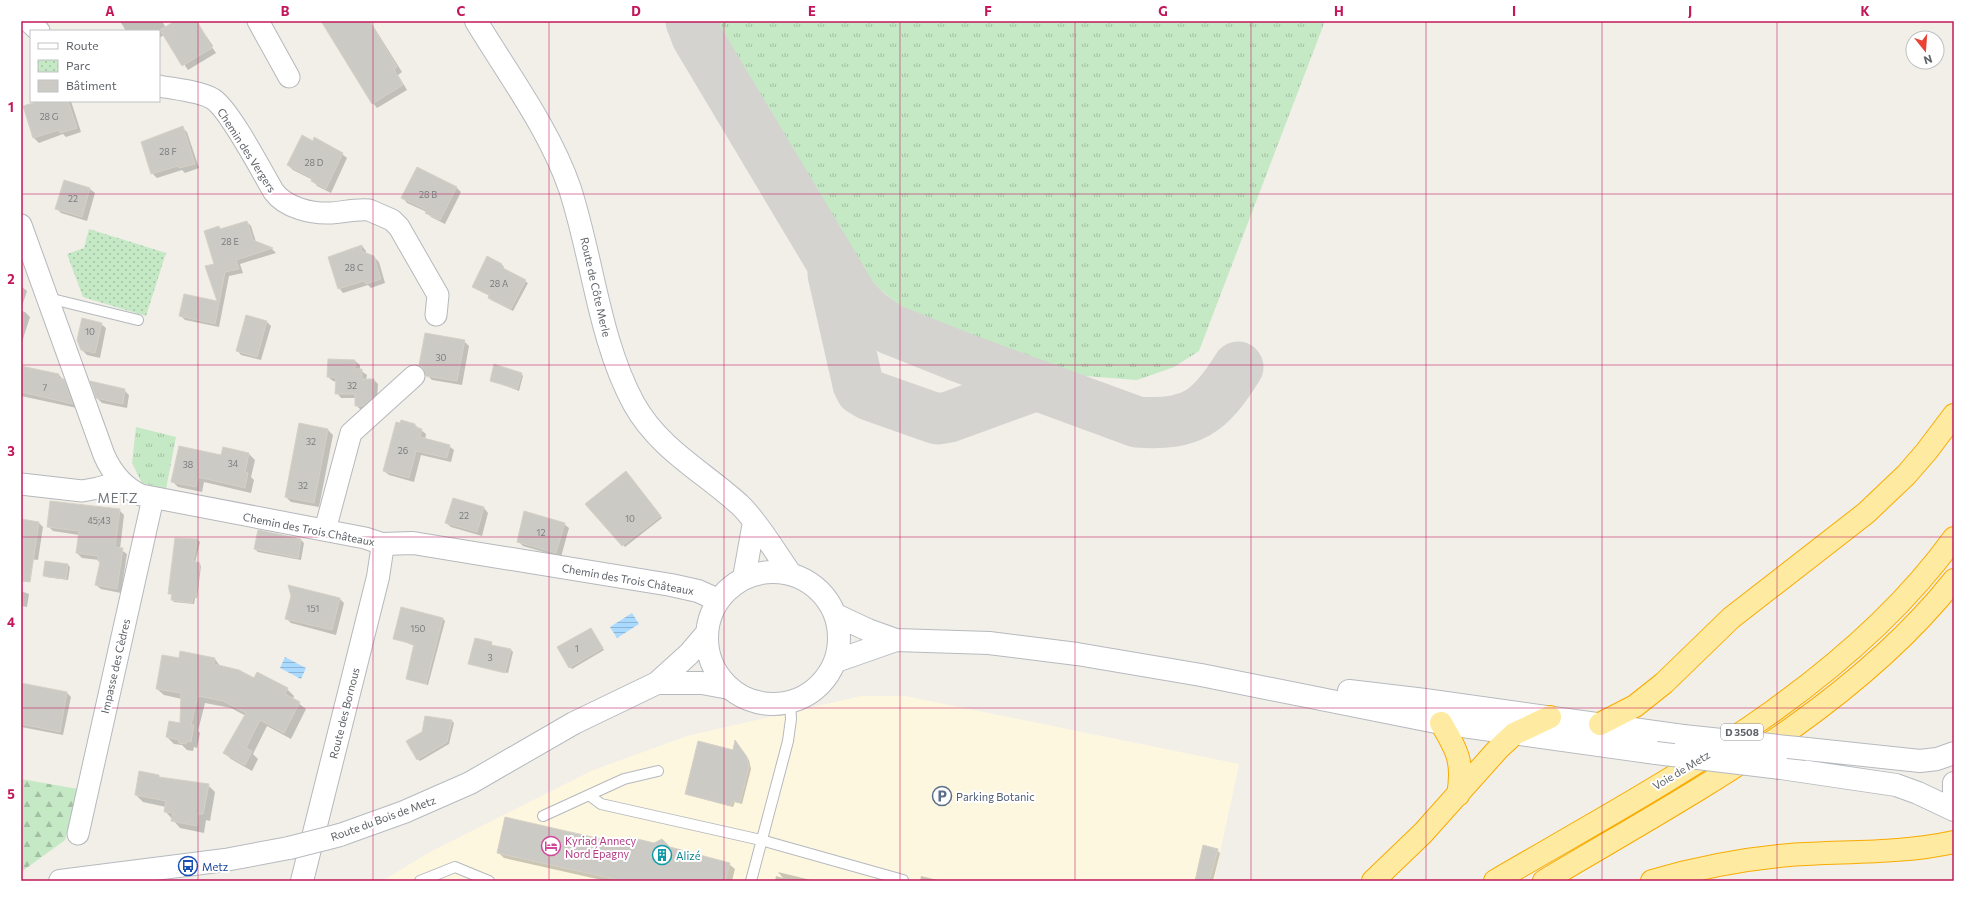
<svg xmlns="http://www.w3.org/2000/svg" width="1975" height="902" viewBox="0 0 1975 902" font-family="Commissioner,sans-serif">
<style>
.commercial{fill:#fef7e0}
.grass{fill:url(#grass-tufts)}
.forest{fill:url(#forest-firs)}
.park{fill:url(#park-dots)}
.water{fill:url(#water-rules)}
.shadow{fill:#0003}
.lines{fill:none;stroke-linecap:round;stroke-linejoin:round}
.taxiway{stroke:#d4d3d0;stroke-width:51}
.building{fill:#cccac5;stroke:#d6d1c6}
.service-casing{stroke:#b5b8bc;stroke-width:12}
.minor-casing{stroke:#b5b8bc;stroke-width:23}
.tertiary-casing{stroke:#b5b8bc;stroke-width:24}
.secondary-casing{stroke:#b6babf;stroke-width:24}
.trunk-casing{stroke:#f9ab00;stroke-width:24}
.service{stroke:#fff;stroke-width:10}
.minor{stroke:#fff;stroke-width:21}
.tertiary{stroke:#fff;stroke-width:22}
.secondary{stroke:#fff;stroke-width:22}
.trunk{stroke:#feeaa1;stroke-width:22}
.secondary-bridge-casing{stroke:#b6babf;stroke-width:24;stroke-linecap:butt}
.secondary-bridge{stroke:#fff;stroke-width:22}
.grid{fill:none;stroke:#c2185b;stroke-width:1;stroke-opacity:0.55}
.labels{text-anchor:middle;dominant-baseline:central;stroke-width:4;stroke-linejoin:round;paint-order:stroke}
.number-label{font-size:9px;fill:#7a7d7f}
.shield{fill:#fff;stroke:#8f9295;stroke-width:1}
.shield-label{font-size:10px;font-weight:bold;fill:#5f6368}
.street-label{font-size:11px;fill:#5f6368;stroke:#fff}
.service-label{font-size:11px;fill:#4e5e75;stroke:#fff;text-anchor:start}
.hotel-label{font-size:11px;fill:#b23c85;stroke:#fff;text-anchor:start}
.culture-label{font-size:11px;fill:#0d838f;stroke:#fff;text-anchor:start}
.transit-label{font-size:11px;fill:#164399;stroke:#fff;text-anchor:start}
.quarter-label{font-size:13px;letter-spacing:1px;fill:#70757a;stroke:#fff}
.neatline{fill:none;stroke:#c2185b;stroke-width:1.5}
.grid-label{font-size:13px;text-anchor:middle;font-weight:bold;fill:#c2185b}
</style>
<defs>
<pattern id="grass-tufts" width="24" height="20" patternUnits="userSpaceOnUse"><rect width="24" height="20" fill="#c5e8c5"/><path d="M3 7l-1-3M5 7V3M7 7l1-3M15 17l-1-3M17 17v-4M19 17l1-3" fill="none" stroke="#a3c0a4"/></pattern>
<pattern id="forest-firs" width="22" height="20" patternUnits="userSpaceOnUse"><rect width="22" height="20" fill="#c5e8c5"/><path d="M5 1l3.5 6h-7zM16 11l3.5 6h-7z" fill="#a3c0a4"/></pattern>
<pattern id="park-dots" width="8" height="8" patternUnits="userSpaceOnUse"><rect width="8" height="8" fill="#c5e8c5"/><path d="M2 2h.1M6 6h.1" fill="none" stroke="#a3c0a4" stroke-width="1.8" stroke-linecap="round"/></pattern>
<pattern id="water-rules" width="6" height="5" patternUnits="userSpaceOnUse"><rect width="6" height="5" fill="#aadaff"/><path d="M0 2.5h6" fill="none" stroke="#8eb4d2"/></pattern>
</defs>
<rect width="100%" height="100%" fill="#f1efe8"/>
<path class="commercial" d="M861,696H905L1239,764L1214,881H382L430,852L591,771L687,736Z"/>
<path class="grass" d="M714,21H1325L1199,351L1174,367L1137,380L1085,376L928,322C896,305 873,286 852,257Z
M136,427L176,437L166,489L142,483L132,463Z"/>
<path class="forest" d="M21,779L78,789L65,840L21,872Z"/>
<path class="park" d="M89,229L166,253L146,316L83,297L67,254L84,248Z"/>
<path class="water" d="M632,613L639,624L617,638L610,627Z
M285,657L306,668L301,679L280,668Z"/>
<path class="shadow" d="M120,21H162L166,28L177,21H196L213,46L212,47L216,53L188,70L164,35L159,38V31H126Z
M322,21H370L402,72L398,75L407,90L377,108L373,103Z
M52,101H71L81,132L66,137L63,134L39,143L34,138L24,107Z
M182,127L187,132L199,168L185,173L182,170L157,178L152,173Z
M313,142L342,154L347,158L331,193L317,186L313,180L293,170L288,165Z
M65,181L90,189L95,193L87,221L61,213L57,209Z
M456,187L461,192L445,224L431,217L427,212L407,203L403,198Z
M247,222L251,226L256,242L272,249L276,253L240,264L243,273L229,276L219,327L185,320L180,315L218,303L219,227L222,230Z
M362,246L366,251V254L374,257L379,262L385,283L371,288L368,285L343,293L339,288Z
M21,254L23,259L21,266Z
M502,265L504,267L503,269L528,283L513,311L491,300L490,296L476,289Z
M21,286L27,291L21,309Z
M21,311L25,312L30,317L21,345Z
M267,322L271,326L261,360L241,355L237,350Z
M101,324L106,328L100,358L87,355L82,350Z
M464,341L469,346L462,385L432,380L427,375L425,370Z
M355,361L360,365V370L367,375L366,380H374L378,384L377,401L368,410H361L356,405V398H341L337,393V382L333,381L328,377Z
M21,365L23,367L59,375L68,385L77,408L21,396Z
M521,373L523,376L519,391L491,380Z
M124,390L129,395L127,408L102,403L97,398Z
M300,424L328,430L333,435L319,507L291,502L286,497Z
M415,425L426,434L425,440L449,446L454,450L451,462L421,455L414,482L389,475L384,471Z
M249,454L255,460L251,477L254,480L251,493L204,482L202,492L178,487L172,481L222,456Z
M628,475L662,518L625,547L586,504Z
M484,508L488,513L482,536L451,527L446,523Z
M119,510L124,515L120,549L127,554L121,593L101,589L96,585L101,563L99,560L82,558L77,553L79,535L53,531L48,526Z
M21,520L39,523L43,527L38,560L21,558Z
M564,524L569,528L561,557L523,546L518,541Z
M259,531L301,540L304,543L301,560L258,552L255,549Z
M176,539L198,540L200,542L195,563L201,566L197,598H195L194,604L174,602L172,599L173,596L169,593Z
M68,565L70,567L68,580L46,577L44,575Z
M21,591L29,594L27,607L21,606Z
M339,598L344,603L336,635L291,623L286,618Z
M443,619L445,621L428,685L409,680L407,678L415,646L394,638Z
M591,629L604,650L572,669L570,667Z
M491,643L493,646L511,650L513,652L508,673L470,664Z
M214,658L221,667L287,689L294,696L293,699L306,709L291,739L267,726L253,754L258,759L252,771L231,759L224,753L246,716L231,708L205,703L198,731L200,733L197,748L194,747L193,751L187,750L182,745L174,744L167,737L181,724L182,699L164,695L157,689L180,659Z
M21,684L67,693L71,697L63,735L21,727Z
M452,721L454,723L449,744L420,761L418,759Z
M736,742L749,760L751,769L742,804L735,802L733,807L688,795L686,793L734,751Z
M158,776L161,778L208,785L215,792L210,821L206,820L204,833L180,828L165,811L166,807L143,802L136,795Z
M654,844L729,864L735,869L732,881H606L504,858L498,852Z
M1217,850L1220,853L1213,881H1196Z
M778,872L815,881H775L776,876L783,878Z
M921,876L942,881H920Z"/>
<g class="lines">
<path class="taxiway" d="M691,21L697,37L853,298L868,313L890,329L960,357L1137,422C1192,426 1210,412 1238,367
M833,274L858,384L861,390L869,395L937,419L949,417L1037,385"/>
</g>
<path class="building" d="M175,21H197L212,48L182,66L160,30Z
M321,21H369L397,67L394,70L403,85L372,104Z
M39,101H68L77,128L60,133L59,130L33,138L23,106Z
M183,126L195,164L179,168L178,166L151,174L141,142Z
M302,135L313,141L314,137L343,153L326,189L311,181L312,178L287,165Z
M417,167L457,187L440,220L425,213L427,210L401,198Z
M64,180L90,188L82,217L55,209Z
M247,221L253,240L273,248L236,260L239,269L225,272L215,324L179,316L184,294L217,301L205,266L214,264L204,231L219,226L220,229Z
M362,245L361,251L374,256L381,279L366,284L364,281L338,289L328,257Z
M487,256L502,264L501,267L526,280L511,309L488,298L489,295L472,287Z
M246,315L267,321L257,357L236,351Z
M82,318L102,323L95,353L81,350L77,340Z
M425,333L465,340L457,381L426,376L423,368L419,365Z
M328,359L355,360V369H362V379H374L373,397L363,406H355V394H335L336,378L327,377Z
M494,364L522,373L517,389L490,381Z
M21,366L59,374L58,378L64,379L73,404L21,392Z
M90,381L125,389L123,404L96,398Z
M401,420L415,424V427L422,429L420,437L450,445L447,458L416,451L409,478L383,471L396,422L400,423Z
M299,423L328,429L314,503L285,497Z
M179,446L221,455L223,447L249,453L245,472L248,473L245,488L198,477L196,487L171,482Z
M626,471L661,516L622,546L585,504Z
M453,498L484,507L477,532L445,523Z
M50,501L120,509L115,547L123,548L117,589L95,585L100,562L98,561V556L76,553L79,531L47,527Z
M524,511L565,523L556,553L517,542Z
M21,519L39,522L30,582L21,581Z
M258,530L301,539L298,558L254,549Z
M175,538L198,539L193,561L200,563L196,597H193L192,603L171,600L172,594H168Z
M45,561L68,564L66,579L43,576Z
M288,585L340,598L332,630L285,619L291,596Z
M401,607L443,618L426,684L406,679L414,644L393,639Z
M591,628L603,648L569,668L557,647Z
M475,638L492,642L491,645L511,649L505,673L468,664Z
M180,651L215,658L214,664L239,670L254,678L257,672L288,688L285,694L300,702L284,733L260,720L246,748L252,751L245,765L223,753L246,713L223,701L198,696L191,725H194L191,742L187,741L186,744L179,743V740L166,737L169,721L180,723L181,693L156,689L162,655L179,658Z
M21,683L67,692L60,732L21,724Z
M425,716L452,720L447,742L417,760L406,741L422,732Z
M735,740L747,757L749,766L740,803L733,801L731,806L685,794L698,741L733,750Z
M139,771L159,775V777L209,784L203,814H198L197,826L171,821L173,813L164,812L166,801L135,795Z
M505,817L627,845L629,837L654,843L662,839L670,847L730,863L725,881H623L497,853Z
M1203,845L1218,849L1209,881H1195Z"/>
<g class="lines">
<g class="service-casing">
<path id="service" d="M48,298L138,320
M589,795L601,804L761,840L903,880
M543,816L624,779L658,771
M420,881L455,867L489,881
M751,881L788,741L791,719L790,702"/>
</g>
<g class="minor-casing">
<path id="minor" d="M28,21L39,31
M258,21L289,77
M159,86C174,89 200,91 213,99C230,110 262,172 274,192C286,208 312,214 331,213C344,212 355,209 369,210L392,220L399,227L438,295L436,315
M21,225L104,455C112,473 123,487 141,495L365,538L383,544
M21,484L82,491L98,488L120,482
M325,530L351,433L414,376
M78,834L153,498"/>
</g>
<g class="tertiary-casing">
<path id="tertiary" d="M302,881L378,577L383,544L413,543L671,585L698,591L718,600"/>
</g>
<g class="secondary-casing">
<path id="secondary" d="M476,21C508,74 550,130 570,189C593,260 599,340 634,404C659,449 704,472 740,505C757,521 776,553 790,573
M707 638a66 66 0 1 1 132 0a66 66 0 1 1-132 0Z
M744,578L754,522
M836,615L868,630L896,640L989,643L1077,654L1201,675L1441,723L1656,753
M836,661L896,640
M657,683H702L729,688
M1349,691L1425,700L1683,736
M1807,749L1920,761L1937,759L1954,753
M1781,768L1896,785L1918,793L1954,810
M1954,783V797
M340,835L404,812L470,783L574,723L657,683L689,654L706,634
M60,881L225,860L289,848"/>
</g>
<g class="trunk-casing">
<path id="trunk" d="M1441,723C1457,750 1464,762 1458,795
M1600,724L1635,706L1664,683L1731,618L1866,513L1906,475L1926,452L1954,415
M1373,881L1423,833L1498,749L1514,734L1550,717
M1495,881C1655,787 1843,692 1954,538
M1544,881C1686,796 1849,712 1954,580
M1652,881C1697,868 1743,859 1790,855C1844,851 1900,854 1954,842"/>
</g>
<use href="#service" class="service"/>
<use href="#minor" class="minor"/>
<use href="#tertiary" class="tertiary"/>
<use href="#secondary" class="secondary"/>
<use href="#trunk" class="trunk"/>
<g class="secondary-bridge-casing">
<path id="secondary-bridge" d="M1683,736L1807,749
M1656,753L1781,768
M289,848L340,835"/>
</g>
<use href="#secondary-bridge" class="secondary-bridge"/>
</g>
<path class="grid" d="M198,21V881M373,21V881M549,21V881M724,21V881M900,21V881M1075,21V881M1251,21V881M1426,21V881M1602,21V881M1777,21V881M21,194H1954M21,365H1954M21,537H1954M21,708H1954"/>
<defs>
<g id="parking-ring" transform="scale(1)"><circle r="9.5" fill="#fff" stroke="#5c6f8a" stroke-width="1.5"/><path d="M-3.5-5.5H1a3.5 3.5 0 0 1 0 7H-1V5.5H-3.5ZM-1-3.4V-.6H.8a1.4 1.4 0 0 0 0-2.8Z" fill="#5c6f8a"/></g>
<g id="hotel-ring" transform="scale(1)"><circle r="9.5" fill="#fff" stroke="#d1479c" stroke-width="1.5"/><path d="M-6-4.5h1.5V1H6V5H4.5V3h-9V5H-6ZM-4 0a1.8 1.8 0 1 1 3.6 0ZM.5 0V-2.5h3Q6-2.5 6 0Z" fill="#d1479c"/></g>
<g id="building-ring" transform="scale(1)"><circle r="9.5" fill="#fff" stroke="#0f9aa8" stroke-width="1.5"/><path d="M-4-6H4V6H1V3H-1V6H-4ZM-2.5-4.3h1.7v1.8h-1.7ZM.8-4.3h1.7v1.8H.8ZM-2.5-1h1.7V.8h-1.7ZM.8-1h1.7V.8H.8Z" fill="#0f9aa8"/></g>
<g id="bus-ring" transform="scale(1)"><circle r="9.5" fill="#fff" stroke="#1a4fb4" stroke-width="1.5"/><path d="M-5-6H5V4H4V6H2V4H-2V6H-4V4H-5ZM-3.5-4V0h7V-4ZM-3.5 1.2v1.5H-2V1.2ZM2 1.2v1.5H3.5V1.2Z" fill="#1a4fb4"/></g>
</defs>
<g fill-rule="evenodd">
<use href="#parking-ring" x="942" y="796"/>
<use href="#hotel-ring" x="551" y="846"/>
<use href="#building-ring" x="662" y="855"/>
<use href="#bus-ring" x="188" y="866"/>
</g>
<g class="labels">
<g class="number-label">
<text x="49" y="116">28 G</text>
<text x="168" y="151">28 F</text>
<text x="314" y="162">28 D</text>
<text x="428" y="194">28 B</text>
<text x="73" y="198">22</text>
<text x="230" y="241">28 E</text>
<text x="354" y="267">28 C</text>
<text x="499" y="283">28 A</text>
<text x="90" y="331">10</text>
<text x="441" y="357">30</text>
<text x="352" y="385">32</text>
<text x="45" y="387">7</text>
<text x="311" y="441">32</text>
<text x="403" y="450">26</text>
<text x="233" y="463">34</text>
<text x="188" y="464">38</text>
<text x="303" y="485">32</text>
<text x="464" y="515">22</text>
<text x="630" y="518">10</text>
<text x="99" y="520">45;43</text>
<text x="541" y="532">12</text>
<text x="313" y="608">151</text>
<text x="418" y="628">150</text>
<text x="577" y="648">1</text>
<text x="490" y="657">3</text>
</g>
<rect class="shield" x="1721" y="724" width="42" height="16" rx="3"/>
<g class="shield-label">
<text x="1742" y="732">D 3508</text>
</g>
<g class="street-label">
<text transform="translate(247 150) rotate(57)">Chemin des Vergers</text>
<text transform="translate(596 287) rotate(77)">Route de Côte Merle</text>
<text transform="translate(309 529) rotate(11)">Chemin des Trois Châteaux</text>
<text transform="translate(628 579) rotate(10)">Chemin des Trois Châteaux</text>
<text transform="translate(115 666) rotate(-77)">Impasse des Cèdres</text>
<text transform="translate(344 713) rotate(-76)">Route des Bornous</text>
<text transform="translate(1681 770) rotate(-31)">Voie de Metz</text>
<text transform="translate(383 818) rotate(-20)">Route du Bois de Metz</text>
</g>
<g class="service-label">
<text x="956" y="796">Parking Botanic</text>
</g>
<g class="hotel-label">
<text x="565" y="840">Kyriad Annecy<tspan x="565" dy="13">Nord Épagny</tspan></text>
</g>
<g class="culture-label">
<text x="676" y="855">Alizé</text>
</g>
<g class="transit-label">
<text x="202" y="866">Metz</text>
</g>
<g class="quarter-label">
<text x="118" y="498">METZ</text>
</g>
</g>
<rect width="1975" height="902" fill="none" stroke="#ffffff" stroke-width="44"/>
<rect x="30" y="30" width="130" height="72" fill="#ffffff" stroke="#bfc1c3"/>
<rect x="38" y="43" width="20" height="6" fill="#ffffff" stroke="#bfc1c3"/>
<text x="66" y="50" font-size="12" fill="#5f6368">Route</text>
<rect x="38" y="60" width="20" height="12" fill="url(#park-dots)" stroke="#bfc1c3"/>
<text x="66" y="70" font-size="12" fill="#5f6368">Parc</text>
<rect x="38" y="80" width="20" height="12" fill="#cccac5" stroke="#bfc1c3"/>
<text x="66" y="90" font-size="12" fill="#5f6368">Bâtiment</text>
<g transform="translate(1925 50) rotate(163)"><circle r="19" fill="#ffffff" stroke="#bfc1c3"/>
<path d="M0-3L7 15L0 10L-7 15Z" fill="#ea4335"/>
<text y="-6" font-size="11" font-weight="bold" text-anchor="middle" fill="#5f6368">N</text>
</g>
<rect x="22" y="22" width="1931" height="858" class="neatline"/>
<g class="grid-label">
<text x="110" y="16">A</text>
<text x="285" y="16">B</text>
<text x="461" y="16">C</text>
<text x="636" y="16">D</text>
<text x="812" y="16">E</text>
<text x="988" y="16">F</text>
<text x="1163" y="16">G</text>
<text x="1339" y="16">H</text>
<text x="1514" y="16">I</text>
<text x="1690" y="16">J</text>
<text x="1865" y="16">K</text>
<text x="11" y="112">1</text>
<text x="11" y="284">2</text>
<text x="11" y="456">3</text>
<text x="11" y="627">4</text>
<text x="11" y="799">5</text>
</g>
</svg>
